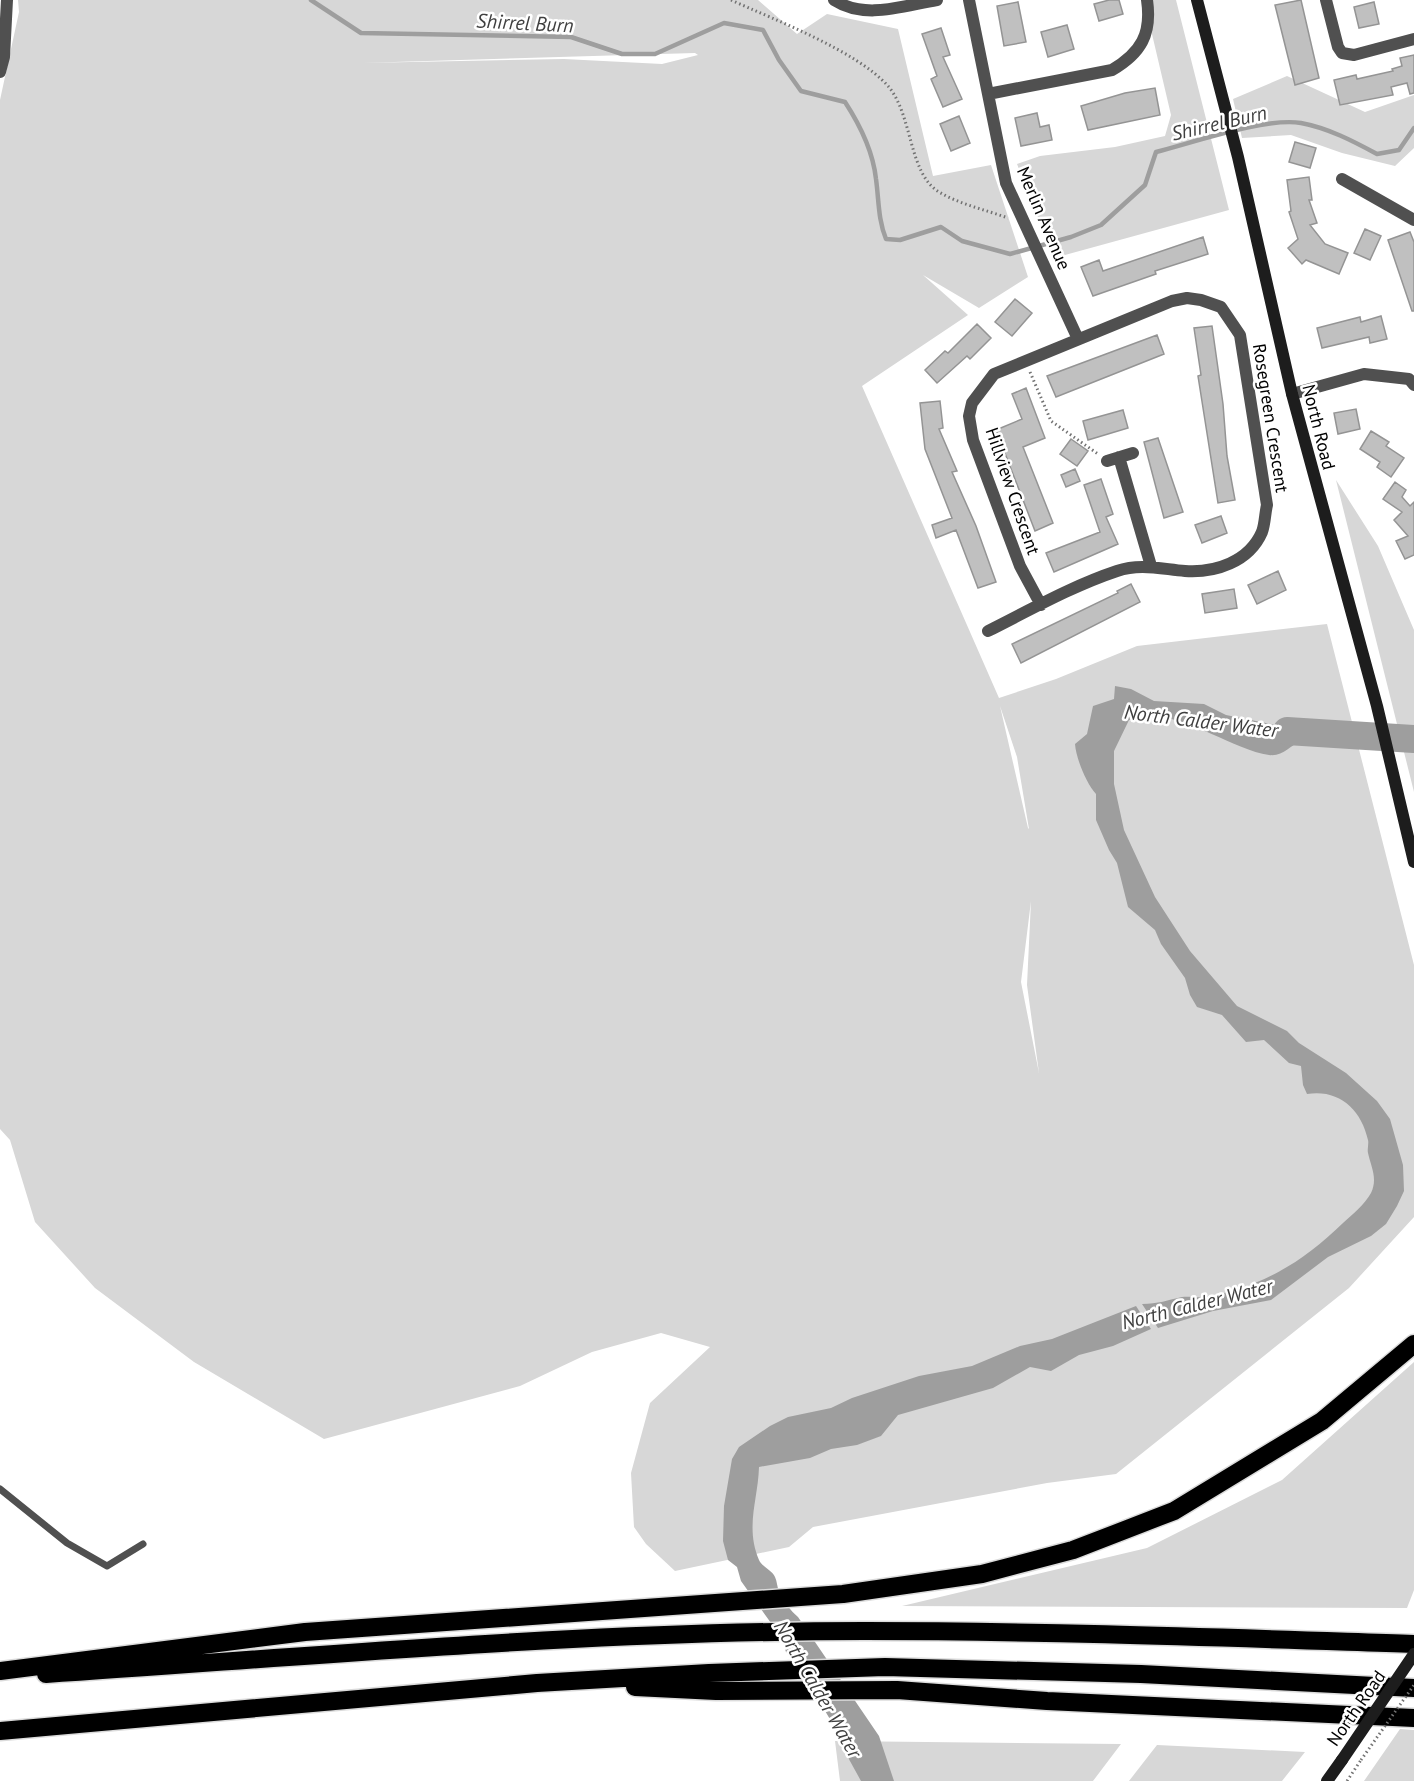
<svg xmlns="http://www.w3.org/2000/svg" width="1414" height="1781" viewBox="0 0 1414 1781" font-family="'PT Sans',sans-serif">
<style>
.green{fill:#d7d7d7;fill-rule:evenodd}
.water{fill:#9e9e9e}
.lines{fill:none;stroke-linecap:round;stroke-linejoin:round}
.stream{stroke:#9e9e9e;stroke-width:4.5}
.river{stroke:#9e9e9e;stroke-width:28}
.building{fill:#c0c0c0;stroke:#949494;stroke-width:1.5}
.motorway-casing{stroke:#dbdbdb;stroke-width:21}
.path{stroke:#727272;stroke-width:3;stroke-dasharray:1.5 3;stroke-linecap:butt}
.service{stroke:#505050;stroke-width:7}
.minor{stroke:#505050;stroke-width:12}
.secondary{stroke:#1d1d1d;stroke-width:12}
.motorway{stroke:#000;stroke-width:18}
.path-bridge{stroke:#727272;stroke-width:3;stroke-dasharray:1.5 3;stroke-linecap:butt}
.secondary-bridge{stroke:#1d1d1d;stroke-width:12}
.labels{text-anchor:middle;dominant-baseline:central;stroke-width:5;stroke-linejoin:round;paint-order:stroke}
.street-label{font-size:18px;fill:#000;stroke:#fff}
.water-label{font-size:20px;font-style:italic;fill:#3f3f3f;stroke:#fff}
</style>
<rect width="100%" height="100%" fill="#fff"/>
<path class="green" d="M18,0H758L797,34L827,14L898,29L933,176L991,165L1028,277L979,308L923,275L968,315L862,386L999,698L1056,679L1137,646L1327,624L1414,965V1217L1349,1288L1116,1474L1047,1483L813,1527L789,1547L675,1571L646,1544L634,1527L631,1473L650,1403L710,1347L661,1333L592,1352L520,1386L324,1439L194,1362L95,1288L35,1222L10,1140L0,1129V100L19,12ZM695,53L698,55L662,64L564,59L361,63ZM1000,706L1017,757L1029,829L1028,828ZM1031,901L1027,985L1039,1073L1021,982Z
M1144,0H1176L1229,210L1054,258L1017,164L1040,156L1115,147L1165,136L1171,115Z
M1287,76L1365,112L1414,95V148L1395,166L1342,153L1291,135L1242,138L1233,99Z
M1336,480L1378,546L1414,630V792Z
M1414,1362V1590L1407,1608L902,1606L1147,1548L1282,1480Z
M1400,1729L1414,1730V1781H1364Z
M835,1741L1121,1744L1093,1781H840Z
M1157,1745L1305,1752L1282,1781H1129Z"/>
<path class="water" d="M1115,686L1131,689L1154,701L1204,704L1226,715L1290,728L1326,721L1325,740C1318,741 1309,739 1302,741C1290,745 1283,757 1269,755C1228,749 1171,702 1129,720L1114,751V784L1124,830L1155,897L1190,951L1237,1006L1287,1031L1299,1043L1346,1073L1377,1101L1390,1119L1403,1165L1404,1191L1397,1206L1386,1224L1371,1236L1328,1257L1271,1300L1213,1311L1158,1328L1142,1304C1158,1304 1168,1300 1182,1297C1190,1296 1198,1298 1205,1297C1262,1287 1303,1262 1343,1223C1353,1214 1365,1204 1371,1193C1378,1178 1371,1167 1368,1153C1367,1149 1369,1144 1368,1140C1361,1109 1339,1089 1307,1094L1303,1085L1301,1066L1289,1063L1264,1040L1246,1042L1222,1015L1197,1007L1190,995L1185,978L1161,944L1155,930L1128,907L1117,863L1109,850L1096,820V794C1086,783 1076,758 1075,744L1087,734L1093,706L1114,699Z
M1136,1306L1151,1329L1113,1346L1079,1355L1051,1371L1030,1367L993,1388L898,1415L881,1436L857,1445L831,1449L810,1458L759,1467C758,1500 745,1527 759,1560C762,1567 772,1570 775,1577C777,1581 777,1587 779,1591C783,1601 790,1610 798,1617L879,1736L894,1781H861L845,1752L840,1736L809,1684L807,1673L799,1661L786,1652L781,1637L741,1581L737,1567L728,1560L723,1541L724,1506L732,1459L739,1447L770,1426L788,1417L831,1408L852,1398L919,1376L972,1366L1020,1346L1052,1339Z"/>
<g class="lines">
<path class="stream" d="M311,0L361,33L571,37L622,54H655L724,23L763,30L779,60L801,91L845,102C860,125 873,151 876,179C879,201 878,219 886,239L900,240L941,227L962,241L1010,254L1071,237L1101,225L1145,185L1156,152C1192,143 1266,117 1301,123C1328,128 1353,141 1377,154L1399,150L1414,128"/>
<path class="river" d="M1287,731L1414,739"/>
</g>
<path class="building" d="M1109,0H1119L1123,14L1099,21L1094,4Z
M1301,0L1319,78L1295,85L1275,5Z
M1018,2L1026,42L1004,46L997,6Z
M1374,2L1379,24L1359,28L1354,7Z
M1067,25L1074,49L1048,57L1041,32Z
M941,28L950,55L943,57L962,99L943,107L931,79L937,76L922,34Z
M1414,55V93L1410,94L1407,83L1391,87L1393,95L1340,105L1334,80L1356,75L1357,79L1393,71L1392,69L1402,66L1400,58Z
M1155,88L1160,115L1088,130L1081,106L1125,93Z
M1037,113L1040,127L1049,125L1052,140L1021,146L1015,118Z
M959,116L970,143L951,151L940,124Z
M1295,142L1316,148L1310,168L1289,162Z
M1309,177L1312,200H1309L1317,223L1310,225L1325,244L1348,253L1339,274L1306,260L1302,264L1288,248L1298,239L1289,212L1291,211L1287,180Z
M1365,229L1381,236L1370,260L1354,253Z
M1410,232L1414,242V311H1412L1388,240Z
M1203,237L1208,254L1155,271L1156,274L1093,296L1081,267L1099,260L1103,271Z
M1015,299L1032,313L1012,336L995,322Z
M1381,316L1387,339L1370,343L1369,337L1322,348L1317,328L1360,317L1361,322Z
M977,324L991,338L970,359L967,356L937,383L925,370L945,351L948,353Z
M1212,326L1223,404L1227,456L1235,500L1218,503L1198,376L1201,375L1194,328Z
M1157,335L1164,354L1056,397L1047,376Z
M1026,388L1045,438L1023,447L1053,523L1035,531L996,430L1022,419L1012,394Z
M940,401L943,428L939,429L957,471L952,472L976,526L996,582L978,588L956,530L936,538L932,525L952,518L925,449L920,403Z
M1356,409L1360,429L1338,434L1334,413Z
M1123,410L1128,428L1088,440L1083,421Z
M1371,431L1389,442L1386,446L1404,458L1391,477L1377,467L1380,462L1360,449Z
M1158,438L1183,512L1164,518L1144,442Z
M1071,439L1088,451L1077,466L1060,454Z
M1075,469L1080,481L1066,487L1061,475Z
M1101,479L1113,514L1106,517L1118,544L1054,572L1046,553L1100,532L1084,485Z
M1395,482L1406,490L1402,497L1410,506L1414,502V555L1405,559L1396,541L1408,536L1394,520L1402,512L1383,499Z
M1221,516L1227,533L1202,543L1195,525Z
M1278,571L1286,590L1257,604L1248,585Z
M1131,584L1140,602L1021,663L1012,644L1118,593L1117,591Z
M1234,589L1237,608L1205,613L1202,594Z"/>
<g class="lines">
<g class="motorway-casing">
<path id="motorway" d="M0,1671L305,1632L843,1594L982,1574L1073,1550L1174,1511L1322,1421L1414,1344
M46,1674C318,1656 591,1631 864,1631C1047,1631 1231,1638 1414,1644
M635,1687L716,1691L897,1690L1047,1701L1414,1718
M0,1731L537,1683L709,1673L885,1667L1141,1674L1414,1688"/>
</g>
<path class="path" d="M731,0C775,20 857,51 888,86C913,115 908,173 939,192C959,204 986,210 1008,218
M1030,372L1051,421L1098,454
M1347,1781L1361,1760"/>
<path class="service" d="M0,1489L67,1543L107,1566L143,1544"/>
<path class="minor" d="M834,0C865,20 902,6 937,0
M969,0L1006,183L1078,339
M1326,0L1338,47L1342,53L1354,55L1414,39
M0,72L4,57L7,0
M988,94L1112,70C1141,53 1152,34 1147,0
M1342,179L1414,220
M1292,394L1364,374L1409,379L1414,385
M1119,457L1151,566
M1107,461L1133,453
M988,631C1030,610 1072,586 1117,571C1140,563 1161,569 1185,571C1215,573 1249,562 1262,532C1265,524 1265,513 1267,505L1240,335L1221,307L1201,300L1187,298L1172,301L994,374L972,403L969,416L973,440L1020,566L1041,605"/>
<path class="secondary" d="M1197,0L1238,157L1292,394L1377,706L1414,862
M1327,1781L1342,1760"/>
<use href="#motorway" class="motorway"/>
<path class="path-bridge" d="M1361,1760L1414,1685"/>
<path class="secondary-bridge" d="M1342,1760L1414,1654"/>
</g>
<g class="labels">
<g class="street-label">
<text transform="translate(1044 218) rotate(67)">Merlin Avenue</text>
<text transform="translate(1271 418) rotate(81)">Rosegreen Crescent</text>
<text transform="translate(1319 427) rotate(76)">North Road</text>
<text transform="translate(1013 491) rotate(71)">Hillview Crescent</text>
<text transform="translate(1356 1708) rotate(-55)">North Road</text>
</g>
<g class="water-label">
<text transform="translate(525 23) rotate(3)">Shirrel Burn</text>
<text transform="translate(1219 123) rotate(-13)">Shirrel Burn</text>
<text transform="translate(1201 721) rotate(7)">North Calder Water</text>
<text transform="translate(1197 1304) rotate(-14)">North Calder Water</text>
<text transform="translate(818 1689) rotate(60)">North Calder Water</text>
</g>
</g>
</svg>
